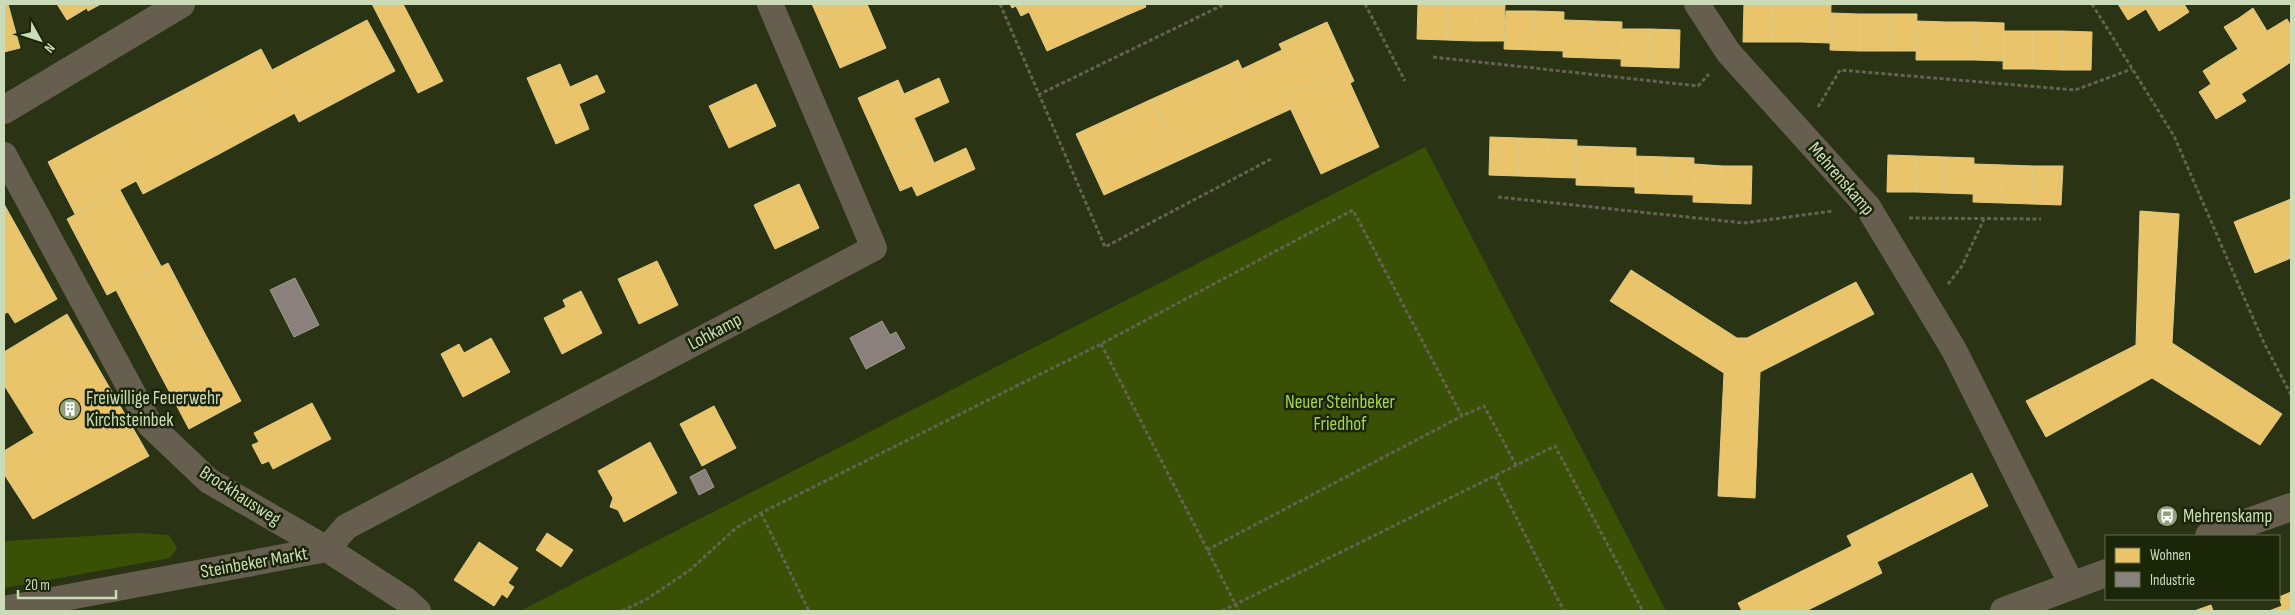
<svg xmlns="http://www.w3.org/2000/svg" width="2295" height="615" viewBox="0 0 2295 615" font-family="'Sofia Sans Condensed',sans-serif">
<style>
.green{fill:#3a5105}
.homes{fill:#e9c46a;stroke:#e0cb81}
.industry{fill:#8a817c;stroke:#9e9c8e}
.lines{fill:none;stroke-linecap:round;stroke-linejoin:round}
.path{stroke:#646250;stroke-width:3;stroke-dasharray:4 2.5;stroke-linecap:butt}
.minor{stroke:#665e4f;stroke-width:26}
.tertiary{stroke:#665e4f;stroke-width:28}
.labels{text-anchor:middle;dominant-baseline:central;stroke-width:5;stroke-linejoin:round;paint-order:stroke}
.street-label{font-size:19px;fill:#cbdbb7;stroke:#1b2508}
.poi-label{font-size:19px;fill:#cbdbb7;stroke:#1b2508;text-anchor:start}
.park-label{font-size:19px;fill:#a5d647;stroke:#1b2508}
</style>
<rect width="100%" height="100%" fill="#2a3415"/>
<path class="green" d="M1425,147L1666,611H520Z
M139,533L169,535L177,548L170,558L4,588V541Z"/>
<path class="homes" d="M4,4H8L20,48L4,52Z
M57,4H101L88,11L87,8L67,20Z
M372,4H403L443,81L418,93Z
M812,4H858L819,20Z
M858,4H867L886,48L840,68L819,20Z
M1010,4H1122L1127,15L1047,51L1029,12L1021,16L1016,6L1012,8Z
M1122,4H1145L1146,7L1127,15Z
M1418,4H1447L1446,40L1417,39Z
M1447,4H1477L1475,41L1446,40Z
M1477,4H1505L1504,41H1475Z
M1744,4H1773L1772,42H1743Z
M1773,4H1802L1801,42H1772Z
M1802,4H1831L1830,43L1801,42Z
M2118,4H2163L2174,22L2159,31L2146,9L2128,20Z
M2163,4H2184L2189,12L2174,22Z
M2253,8L2267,31L2287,19L2291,26V62L2274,73L2239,18Z
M1506,11H1535L1533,50L1504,49Z
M1535,11L1564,12L1563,51L1533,50Z
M1831,13L1859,14V51L1830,50Z
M1859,14H1888V51H1859Z
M1888,14H1917L1916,51H1888Z
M2239,18L2274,73L2241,94L2220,60L2238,49L2224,27Z
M367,20L395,71L299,122L272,70Z
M1564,20L1593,21L1591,58L1563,57Z
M1593,21L1622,22L1621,59L1591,58Z
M1917,21L1946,22L1945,60H1916Z
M1327,22L1348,68L1285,97L1291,109L1256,125L1228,65L1238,60L1242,69L1282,50L1279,44Z
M1946,22H1975L1974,60H1945Z
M1975,22L2004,23V61L1974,60Z
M1622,29H1651L1650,67L1621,66Z
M1651,29L1680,30L1679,68L1650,67Z
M2004,31H2033V69H2003Z
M2033,31H2063L2062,70L2033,69Z
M2063,31L2092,32L2091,70H2062Z
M261,49L295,113L219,154L185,89Z
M2220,60L2246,101L2216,119L2199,92L2211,84L2203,71Z
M560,64L570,87L597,75L605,92L579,104L589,129L556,144L527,78Z
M1228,65L1256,125L1180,160L1152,99Z
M1348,68L1354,81L1350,83L1379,147L1321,174L1285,97Z
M939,78L949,102L914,118L924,140L885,158L858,98L898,80L904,94Z
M756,84L776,126L729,148L709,106Z
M185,89L219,154L143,194L109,129Z
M1152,99L1180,160L1104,195L1076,134Z
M109,129L136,181L75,214L48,162Z
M1490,137L1519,138L1518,176L1489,175Z
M1519,138L1548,139L1547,177L1518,176Z
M1548,139L1577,140L1576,178L1547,177Z
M924,140L934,163L966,148L975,169L917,196L912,186L900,191L885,158Z
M1577,146L1607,147L1605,186L1576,185Z
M1607,147L1636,148L1635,187L1605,186Z
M1888,155L1917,156L1916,192H1887Z
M1635,156L1665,157L1663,194L1635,193Z
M1917,156L1945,157L1944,193L1916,192Z
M1665,157L1694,158L1693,195L1663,194Z
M1945,157L1974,158L1973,194L1944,193Z
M1694,164L1723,166L1721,203L1693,202Z
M1974,164L2004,165L2002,203L1973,202Z
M2004,165L2033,166L2032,204L2002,203Z
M1723,166H1752L1751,204L1721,203Z
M2033,166H2063L2061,205L2032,204Z
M799,184L819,228L775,249L754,205Z
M120,190L161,266L107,295L67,219Z
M2291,199V258L2255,273L2234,222Z
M4,204L14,222L4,228Z
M2140,211L2179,214L2172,343L2282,414L2260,445L2152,378L2046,437L2026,401L2136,345Z
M14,222L57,299L15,323L8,312L4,314V228Z
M657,261L678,305L639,324L618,279Z
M168,263L204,332L152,359L116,290Z
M1631,270L1737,338H1747L1856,282L1874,314L1760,372L1755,498L1718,496L1724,373L1610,301Z
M581,291L602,333L562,354L544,318L566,307L563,300Z
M67,314L149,456L33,519L4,474V451L34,433L4,385V352Z
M204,332L241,401L189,429L152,359Z
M491,338L510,372L463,397L441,354L459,344L464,353Z
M312,403L331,439L273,469L269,461L262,464L252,445L259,442L254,433Z
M714,406L736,448L702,466L680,424Z
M650,442L677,493L624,522L618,510L610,507L613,498L598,471Z
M1972,473L1988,506L1877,562L1882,573L1806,611H1742L1738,603L1852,546L1847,536Z
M547,533L573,550L561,567L536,550Z
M479,542L518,568L508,583L514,587L507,598L502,594L494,606L454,580Z
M2291,592V611H2269L2282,606L2279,597Z
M2211,605L2213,611H2194Z"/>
<path class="industry" d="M295,278L319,325L294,337L270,290Z
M882,321L890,335L896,332L905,348L866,369L850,338Z
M705,469L714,487L699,495L690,477Z"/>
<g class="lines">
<path class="path" d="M1000,4L1105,247L1273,158
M1365,4L1405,81
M2092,4L2174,136L2263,341L2291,395
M1433,57L1698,86L1709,74
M1038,95L1225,4
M1818,107L1840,70L2075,90L2132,69
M1498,197L1744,223L1833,211
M1909,218L2041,219
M1948,284L1962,266L1984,219
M1101,344L1239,611
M1495,476L1564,611
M761,513L809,611
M1207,550L1462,416
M622,611L647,599L690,570L736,528L761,513L1101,344L1353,210L1462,416L1484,406L1516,465
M1222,611L1555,446L1643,611"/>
<path class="minor" d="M1697,4L1728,52L1868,207L1954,350L2072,585
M4,155L150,425L209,481L327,549L406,600L418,611
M327,549L346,527L874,248L770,4
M4,609L327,549"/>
<path class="tertiary" d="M4,110L181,4
M2209,536L2291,507
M2004,611L2106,573"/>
</g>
<defs>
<g id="building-disc" transform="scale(1.125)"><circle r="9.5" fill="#93a17e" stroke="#1b2508"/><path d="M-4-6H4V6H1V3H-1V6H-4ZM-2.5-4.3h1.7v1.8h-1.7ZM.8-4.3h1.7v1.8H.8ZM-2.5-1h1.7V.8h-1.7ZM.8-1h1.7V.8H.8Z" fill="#fff"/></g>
<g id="bus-disc" transform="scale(1.125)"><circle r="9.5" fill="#93a17e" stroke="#1b2508"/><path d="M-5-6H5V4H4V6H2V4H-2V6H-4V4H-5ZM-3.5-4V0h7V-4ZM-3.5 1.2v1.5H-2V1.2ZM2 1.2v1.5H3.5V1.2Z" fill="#fff"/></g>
</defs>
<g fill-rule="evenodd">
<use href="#building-disc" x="70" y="409"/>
<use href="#bus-disc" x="2167" y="516"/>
</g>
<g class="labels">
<g class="street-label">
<text transform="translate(1841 179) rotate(49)">Mehrenskamp</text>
<text transform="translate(715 332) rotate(-28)">Lohkamp</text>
<text transform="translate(240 496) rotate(33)">Brockhausweg</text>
<text transform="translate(254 563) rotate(-10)">Steinbeker Markt</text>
</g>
<g class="poi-label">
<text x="86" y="398">Freiwillige Feuerwehr<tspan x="86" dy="22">Kirchsteinbek</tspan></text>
<text x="2183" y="516">Mehrenskamp</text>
</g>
<g class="park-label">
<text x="1340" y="402">Neuer Steinbeker<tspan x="1340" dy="22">Friedhof</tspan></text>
</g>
</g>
<rect width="2295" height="615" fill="none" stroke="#cbdbb7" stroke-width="10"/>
<rect x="2105" y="535" width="175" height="65" fill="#1b2508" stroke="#616e4e"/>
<rect x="2115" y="548" width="25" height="15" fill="#e9c46a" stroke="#616e4e"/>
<text x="2150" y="560" font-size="15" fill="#cbdbb7">Wohnen</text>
<rect x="2115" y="572" width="25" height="15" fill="#8a817c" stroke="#616e4e"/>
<text x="2150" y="585" font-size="15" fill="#cbdbb7">Industrie</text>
<g transform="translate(40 40) rotate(130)" stroke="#1b2508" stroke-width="4" paint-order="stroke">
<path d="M0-4L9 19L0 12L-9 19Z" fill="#cbdbb7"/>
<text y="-8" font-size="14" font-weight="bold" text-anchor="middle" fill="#cbdbb7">N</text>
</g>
<path d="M18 590v8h98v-8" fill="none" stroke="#cbdbb7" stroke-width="2.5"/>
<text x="25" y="590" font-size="15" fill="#cbdbb7" stroke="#1b2508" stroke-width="4" paint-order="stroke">20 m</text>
</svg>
